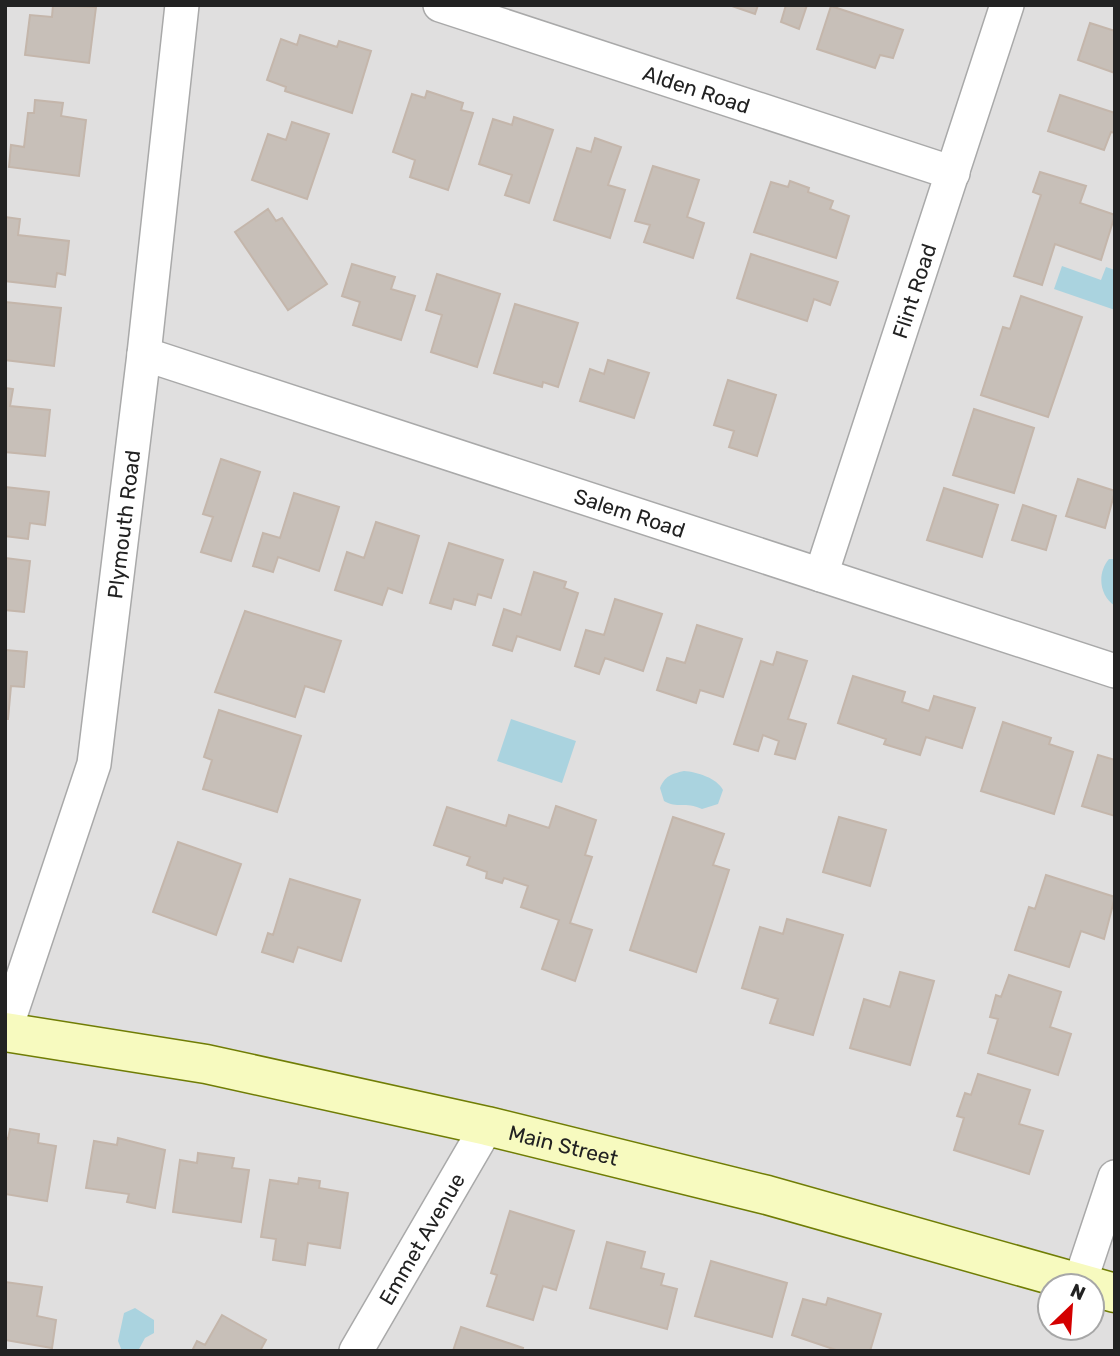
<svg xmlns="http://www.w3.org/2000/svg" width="1120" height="1356" viewBox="0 0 1120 1356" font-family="Rubik,sans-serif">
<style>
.residential{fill:#e0dfdf;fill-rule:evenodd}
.water{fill:#aad3df}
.building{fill:#c7bfb8;stroke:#c4b6ab;stroke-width:2}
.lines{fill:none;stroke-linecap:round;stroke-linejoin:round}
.minor-casing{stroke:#a9a9a9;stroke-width:36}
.secondary-casing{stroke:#707d05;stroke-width:41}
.minor{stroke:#fff;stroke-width:33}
.secondary{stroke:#f7fabf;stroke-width:38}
.labels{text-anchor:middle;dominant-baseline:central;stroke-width:6;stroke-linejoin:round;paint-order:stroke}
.street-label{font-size:21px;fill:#222;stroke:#fff}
</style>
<rect width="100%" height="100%" fill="#f2efe9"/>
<path class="residential" d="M5,5H1115V1351H5ZM1050,1286H1092V1328H1050Z"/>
<path class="water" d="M1062,266L1101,280L1106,267L1115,270V310L1054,289Z
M1109,559H1115V606C1099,595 1097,573 1109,559Z
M511,719L576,741L562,783L497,761Z
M684,771C697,772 717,778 723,790L718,804L702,809C685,801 677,809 664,801L660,788C665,776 671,774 684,771Z
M135,1308L154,1320V1333L145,1338L138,1351H122L118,1341L124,1313Z"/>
<path class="building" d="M53,5L96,7L89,63L25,55L30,15L52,17Z
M729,5H758L755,14Z
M786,5H807L799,29L781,22Z
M831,6L903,30L893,58L880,55L875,68L817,49Z
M1090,23L1115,31V73L1078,60Z
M300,35L337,47L339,41L371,51L352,113L285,91L286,87L267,80L281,39L297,45Z
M427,91L463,103L461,110L473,113L448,190L410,177L415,160L393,152L412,94L425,98Z
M1060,95L1115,113V133L1111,132L1104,150L1048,131Z
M35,100L63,103L61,116L86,120L79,176L9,167L11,145L24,147L28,113H34Z
M514,117L553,130L529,203L505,195L512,175L479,164L493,119L512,125Z
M292,122L329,134L307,199L252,180L268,134L286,140Z
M595,138L621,147L608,185L625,190L610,238L554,220L577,148L591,152Z
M653,166L699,180L687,217L704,223L693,258L644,242L650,225L635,221Z
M1040,172L1086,186L1080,203L1115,215L1101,260L1055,244L1042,285L1014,276L1041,195L1033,192Z
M790,181L809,188L808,192L833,201L830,209L849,216L836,258L754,232L771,182L788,187Z
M268,209L276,221L282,218L327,284L288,310L235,232Z
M5,217L20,219L18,235L69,241L65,275L57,273L55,287L5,281Z
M751,254L838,282L830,305L814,299L807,321L737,298Z
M352,264L395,277L391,289L415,296L401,340L353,325L360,302L342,296Z
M437,274L500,294L477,367L431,352L442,315L426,310Z
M1021,296L1082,317L1048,417L981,395L1003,327L1010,329Z
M5,302L61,308L54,366L5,360Z
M515,304L578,323L558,387L543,382L542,387L494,373Z
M608,360L649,373L634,418L580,401L590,369L604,374Z
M728,380L776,395L757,456L729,447L734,431L714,425Z
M5,388L13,389L10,406L50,410L45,456L5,452Z
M974,409L1034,428L1014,493L953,475Z
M221,459L260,472L231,561L201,552L213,517L203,514Z
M1078,479L1115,491L1105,528L1066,516Z
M5,487L49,492L45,525L30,523L28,539L5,536Z
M944,488L998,505L982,557L927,540Z
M294,493L339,507L319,571L278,557L273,572L253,566L263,533L280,538Z
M1023,505L1056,516L1046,550L1012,540Z
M376,522L419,536L402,593L388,588L382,605L335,590L347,552L364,558Z
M449,543L503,560L491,598L478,594L475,605L454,599L451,609L430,603Z
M5,558L30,561L24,612L5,610Z
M534,572L566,582L564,588L578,593L560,650L517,636L512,651L493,645L504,609L521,615Z
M615,599L662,614L643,671L605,658L599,674L575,666L586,630L604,635Z
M245,611L341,641L324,692L305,686L295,717L215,692Z
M697,625L742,639L723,697L700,690L696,703L657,690L667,658L685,663Z
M5,650L27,652L24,687L11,686L8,719H5Z
M777,652L807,661L788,719L806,724L795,759L775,754L779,741L763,735L758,751L734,744L761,661L773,665Z
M853,676L905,692L902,702L929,711L934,696L975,708L962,748L926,737L920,755L884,744L886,739L838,723Z
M219,710L301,736L277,812L203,789L212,760L204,757Z
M1003,722L1051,738L1049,744L1073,752L1054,814L981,791Z
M1098,755L1115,760V816L1082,806Z
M556,806L596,820L585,855L592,857L570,923L592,930L575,981L542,969L559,920L521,907L528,886L504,878L502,883L486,878L487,872L467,865L470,857L434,845L447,807L506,826L509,815L549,828Z
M673,817L724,834L713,865L729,870L696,972L630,950Z
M839,817L886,830L870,886L823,872Z
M178,842L241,864L216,935L153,912Z
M1046,875L1115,897L1104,939L1081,931L1069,967L1015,950L1029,907L1035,909Z
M290,879L360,900L341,961L298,947L293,962L262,952L268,933L273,935Z
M787,919L843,935L813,1035L770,1023L778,999L742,988L760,927L783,934Z
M900,972L934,981L910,1065L850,1048L864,999L890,1007Z
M1009,975L1061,992L1050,1027L1071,1034L1058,1075L988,1053L998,1019L990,1017L996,995L1001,997Z
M978,1074L1030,1090L1019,1124L1043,1131L1029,1174L954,1150L964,1118L957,1116L965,1093L971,1095Z
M10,1129L39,1134L38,1143L56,1146L47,1201L5,1194V1138L8,1139Z
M118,1138L165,1150L155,1208L127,1202L129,1194L86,1188L94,1141L117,1145Z
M198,1153L234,1158L232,1168L249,1170L241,1222L173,1212L180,1160L197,1163Z
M299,1178L320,1181L319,1188L348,1193L340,1248L308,1243L305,1265L273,1260L276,1239L261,1237L270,1180L298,1184Z
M510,1211L574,1231L556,1290L543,1286L533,1320L487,1306L497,1275L491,1273Z
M607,1242L645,1252L641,1268L664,1274L661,1285L677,1289L667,1329L590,1308Z
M711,1261L787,1283L772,1337L695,1316Z
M5,1282L42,1287L37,1316L56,1320L52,1348L5,1340Z
M828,1298L881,1314L870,1351H839L792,1335L803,1299L826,1305Z
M222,1315L266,1340L260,1351H192L197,1341L205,1345Z
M461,1327L523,1348L522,1351H453Z"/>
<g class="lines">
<g class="minor-casing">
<g id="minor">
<path id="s1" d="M440,5L953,173"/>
<path id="s2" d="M144,354L1115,671"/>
<path id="s3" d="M821,575L1007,5"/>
<path id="s4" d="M5,1031L94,764L144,354L182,5"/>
<path d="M1080,1282L1115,1177"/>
<path id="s5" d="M356,1351L487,1126"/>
</g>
</g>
<g class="secondary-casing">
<g id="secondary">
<path id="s6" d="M5,1032L206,1064L487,1126L767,1195L1115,1293"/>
</g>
</g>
<use href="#minor" class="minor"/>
<use href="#secondary" class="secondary"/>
</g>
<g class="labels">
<g class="street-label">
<text stroke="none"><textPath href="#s1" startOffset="270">Alden Road</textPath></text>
<text stroke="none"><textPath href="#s3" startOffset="299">Flint Road</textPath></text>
<text stroke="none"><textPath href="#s2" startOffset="511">Salem Road</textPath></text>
<text stroke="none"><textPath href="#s4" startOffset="523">Plymouth Road</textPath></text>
<text stroke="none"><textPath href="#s6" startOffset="570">Main Street</textPath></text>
<text stroke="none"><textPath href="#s5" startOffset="130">Emmet Avenue</textPath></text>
</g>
</g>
<rect width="1120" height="1356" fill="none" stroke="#222222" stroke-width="14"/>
<g transform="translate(1071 1307) rotate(25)"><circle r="33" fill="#ffffff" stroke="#a7a7a7" stroke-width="2"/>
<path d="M0-5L12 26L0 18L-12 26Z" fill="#d40000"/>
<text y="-10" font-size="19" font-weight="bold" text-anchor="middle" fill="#222222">N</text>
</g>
</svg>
